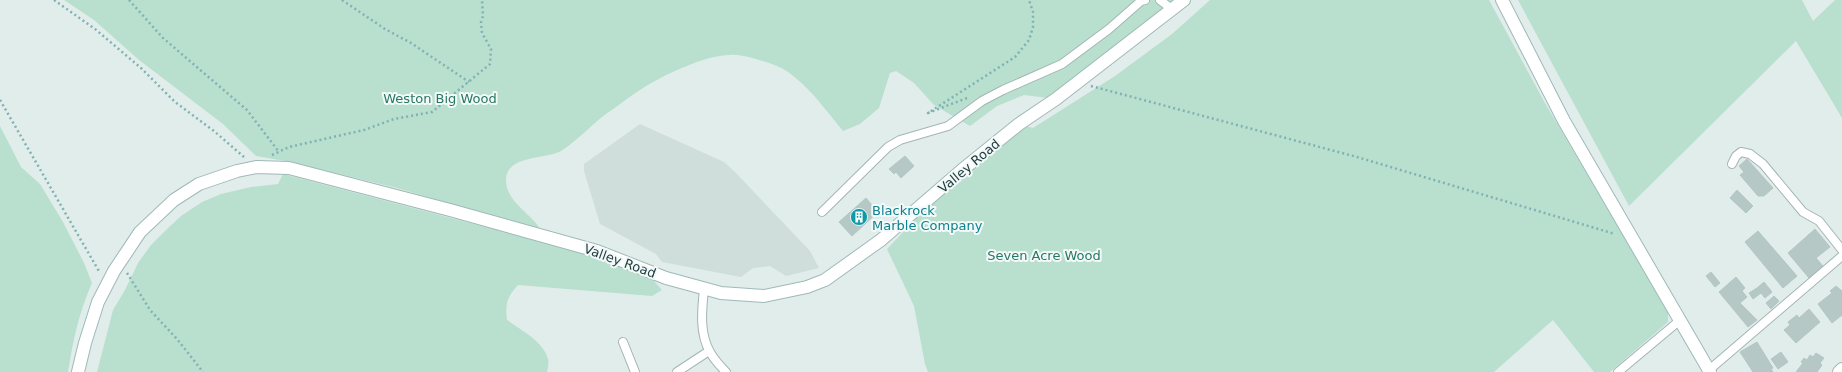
<svg xmlns="http://www.w3.org/2000/svg" width="1842" height="372" viewBox="0 0 1842 372" font-family="'DejaVu Sans',sans-serif">
<style>
.built{fill:#cfdddb}
.green{fill:#b9dfcf}
.building{fill:#b6c8c5;stroke:#b3c7c5}
.lines{fill:none;stroke-linecap:round;stroke-linejoin:round}
.lane-casing{stroke:#a3b5b4;stroke-width:10}
.street-casing{stroke:#a3b5b4;stroke-width:14}
.secondary-casing{stroke:#9fb9b8;stroke-width:14}
.path{stroke:#80b2b3;stroke-width:2.5;stroke-dasharray:2 3;stroke-linecap:butt}
.lane{stroke:#fff;stroke-width:8}
.street{stroke:#fff;stroke-width:12}
.secondary{stroke:#fff;stroke-width:12}
.labels{text-anchor:middle;dominant-baseline:central;stroke-width:4;stroke-linejoin:round;paint-order:stroke}
.park-label{font-size:13px;fill:#287861;stroke:#f2f9f8}
.street-label{font-size:13px;fill:#203d3f;stroke:#f2f9f8}
.culture-label{font-size:13px;fill:#0d838f;stroke:#f2f9f8;text-anchor:start}
</style>
<rect width="100%" height="100%" fill="#e1edeb"/>
<path class="built" d="M640,124L724,162L734,171L810,251L819,268L786,276L770,266L753,268L741,277L662,262L656,254L600,224L584,171V164Z"/>
<path class="green" d="M64,0H1182L1056,99L1024,95L997,106L970,126L934,105L914,83L896,71L890,73L879,108L860,124L843,131C827,112 812,90 792,75C781,66 769,63 756,59C748,57 739,54 730,55C705,55 664,75 643,88C630,96 618,106 606,114C591,125 577,141 561,151C547,159 507,155 506,179C505,201 531,213 541,230L397,188L291,162L256,156L223,124L139,60L94,20Z
M1210,0H1489L1545,103L1668,312V322L1610,372H1594L1553,320L1494,372H928L925,364L914,306L887,249L962,170L1019,124L1033,128L1115,76L1172,34Z
M1518,0H1802L1813,21L1835,0H1842V118L1796,41L1629,206Z
M0,126L21,167L40,184L63,222L84,263L92,283C79,312 73,341 68,372H0Z
M283,174L596,256L653,280L662,290L652,296L518,285C507,297 505,304 507,320C521,330 544,342 548,359C549,363 548,368 547,372H97L113,310L125,290L138,263L151,245L166,230L181,216L202,202L221,194L251,187L278,184Z"/>
<path class="building" d="M905,156L914,166L901,178L896,172L894,174L889,169Z
M1747,159L1773,188L1764,196H1758L1740,175L1744,172L1739,166Z
M1737,190L1753,206L1746,213L1730,198Z
M866,198L878,212L852,236L839,222Z
M1815,229L1830,247L1816,258L1823,266L1809,278L1788,253Z
M1758,231L1797,276L1783,288L1745,242Z
M1711,272L1720,283L1715,287L1706,276Z
M1736,277L1745,288L1742,291L1747,297L1740,303L1757,320L1748,327L1719,292Z
M1764,282L1772,292L1765,298L1757,288Z
M1836,286L1842,291V315L1832,323L1818,304L1832,293L1830,291Z
M1757,288L1761,293L1753,299L1749,293Z
M1774,296L1779,301L1771,309L1766,303Z
M1809,309L1820,322L1796,343L1784,330L1790,325L1788,322L1797,315L1799,318Z
M1757,342L1773,368L1771,369L1773,372H1753L1740,352Z
M1781,352L1788,362L1778,369L1771,359Z
M1816,353L1824,358L1820,363L1822,365L1817,372H1796L1803,363L1801,362L1804,358L1807,360L1810,355L1813,357Z"/>
<g class="lines">
<g class="lane-casing">
<path id="lane" d="M1160,0L1173,10
M1732,164L1736,156L1741,152L1750,154L1763,164L1803,212L1819,221L1842,250
M822,212L888,147L900,140L948,126L982,101L1003,90L1062,64L1109,29L1141,1L1145,0
M704,289C702,309 699,333 710,352C714,359 720,366 726,372
M623,342L635,372
M1709,370L1842,256
M677,372L709,351
M1618,372L1679,321"/>
</g>
<g class="street-casing">
<path id="street" d="M1839,372L1842,369"/>
</g>
<g class="secondary-casing">
<path id="secondary" d="M1502,0L1564,121L1710,372
M78,372L85,343L98,302L114,271L140,232L174,200L199,184L237,171L256,167L289,168L450,210L597,251L666,278L721,293L764,296L807,287L825,280L881,240L962,170L1019,124L1056,99L1184,0"/>
</g>
<path class="path" d="M54,0L95,29L141,68L175,102L214,131L244,157
M129,0L163,38L247,110L279,152
M342,0L385,29L411,43L469,82
M1091,86L1357,157L1615,234
M967,98L928,113L1015,57L1029,40L1033,27V12L1029,0
M0,100L100,273
M272,155L289,147L364,130L394,119L432,112L490,64L491,49L482,33L481,22L483,16L482,0
M127,273L150,310L177,339L203,372"/>
<use href="#lane" class="lane"/>
<use href="#street" class="street"/>
<use href="#secondary" class="secondary"/>
</g>
<defs>
<g id="building-disc" transform="scale(0.9)"><circle r="9.5" fill="#0f9aa8" stroke="#f2f9f8"/><path d="M-4-6H4V6H1V3H-1V6H-4ZM-2.5-4.3h1.7v1.8h-1.7ZM.8-4.3h1.7v1.8H.8ZM-2.5-1h1.7V.8h-1.7ZM.8-1h1.7V.8H.8Z" fill="#fff"/></g>
</defs>
<g fill-rule="evenodd">
<use href="#building-disc" x="859" y="217"/>
</g>
<g class="labels">
<g class="park-label">
<text x="440" y="98">Weston Big Wood</text>
<text x="1044" y="255">Seven Acre Wood</text>
</g>
<g class="street-label">
<text transform="translate(969 166) rotate(-40)">Valley Road</text>
<text transform="translate(620 261) rotate(20)">Valley Road</text>
</g>
<g class="culture-label">
<text x="872" y="210">Blackrock<tspan x="872" dy="15">Marble Company</tspan></text>
</g>
</g>
</svg>
